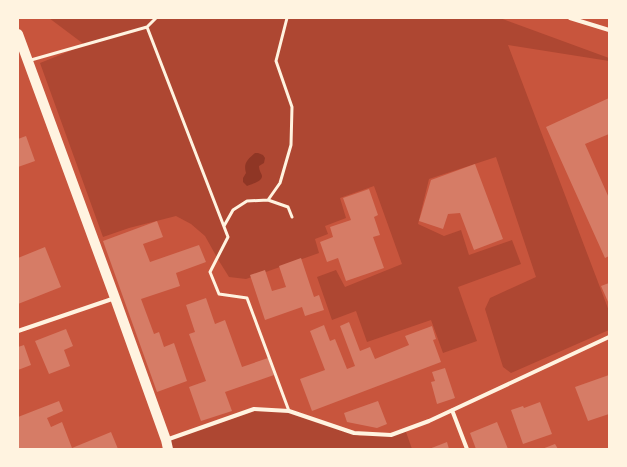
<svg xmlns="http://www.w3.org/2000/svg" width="627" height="467" viewBox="0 0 627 467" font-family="Helvetica,sans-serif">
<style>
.green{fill:#ae4732}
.water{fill:#8f3625}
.building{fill:#d67c66}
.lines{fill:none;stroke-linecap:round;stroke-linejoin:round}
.service{stroke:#fff3e0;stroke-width:3}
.minor{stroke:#fff3e0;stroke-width:4}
.primary{stroke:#fff3e0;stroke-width:10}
</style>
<rect width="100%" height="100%" fill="#c8553d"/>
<path class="green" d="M49,18H500L609,58V61L508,45L609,311V330L511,373L503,367L485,309L490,298L536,277L496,157L429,179L418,224L444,236L461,230L469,255L512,240L521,264L458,287L477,341L443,353L431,320L367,342L356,311L332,320L317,277L336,270L345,287L402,264L374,186L340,198L346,218L325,226L328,234L315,239L319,253L246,279L229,277L219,261L205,236L191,224L176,216L129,228L103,237L40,63L85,45Z
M255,411H290L360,436L406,432L412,449H172L169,440Z"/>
<path class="water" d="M255,153H258L263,155L265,158L264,163L259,166C259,171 262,174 262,176C262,182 251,184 247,186L243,182V178L246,173C243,163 248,159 255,153Z"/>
<path class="building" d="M609,98V134L585,144L609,198V256L605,258L546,127Z
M26,136L35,161L18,167V139Z
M475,164L503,239L474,250L460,213L448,214L443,229L419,221L431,180Z
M369,189L378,215L374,217L380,235L373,237L384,268L346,281L338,258L327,262L320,242L333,237L330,227L351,220L343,198Z
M157,221L163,237L143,244L150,262L199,245L206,262L176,273L180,286L141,299L154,334L159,332L164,347L174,343L187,381L157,392L103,241Z
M45,247L61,287L18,304V258Z
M301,258L314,297L319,295L324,310L305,316L302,307L265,320L250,275L265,270L272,291L286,287L279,266Z
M609,283V304L601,286Z
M206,298L215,324L225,320L242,367L268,358L274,375L225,392L232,411L201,421L189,387L206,381L189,334L195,332L186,305Z
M349,322L360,351L370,347L375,359L409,345L405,336L432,326L436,339L433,340L441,362L312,411L300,379L325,370L310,331L324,325L330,341L335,339L347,369L355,366L340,326Z
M66,329L73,346L64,350L70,366L49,374L35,341Z
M24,345L31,365L18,370V347Z
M445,368L455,398L437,404L431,382L435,381L432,372Z
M609,375V414L588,421L575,387Z
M59,401L63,411L47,418L51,427L62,422L72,448L111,432L118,449H18V417Z
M378,401L387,424L377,428L347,422L344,413Z
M540,402L552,434L523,444L511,410L523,406L524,408Z
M497,422L508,449H476L470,433Z
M447,442L449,449H429Z
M555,444L558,449H542Z"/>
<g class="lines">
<path class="service" d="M147,27L228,237L210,272L219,294L247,298L289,411
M31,60L147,27L156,18
M268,200L280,183L291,145L292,107L276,61L287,18
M224,226L233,210L247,201L268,200L288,207L292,217"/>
<path class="minor" d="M570,18L609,30
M18,331L115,298
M452,410L467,449
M166,440L254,409L289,411L354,433L391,435L429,421L609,337"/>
<path class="primary" d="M18,34L115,298L166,440L168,449"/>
</g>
<rect width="627" height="467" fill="none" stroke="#fff3e0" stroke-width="38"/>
</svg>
